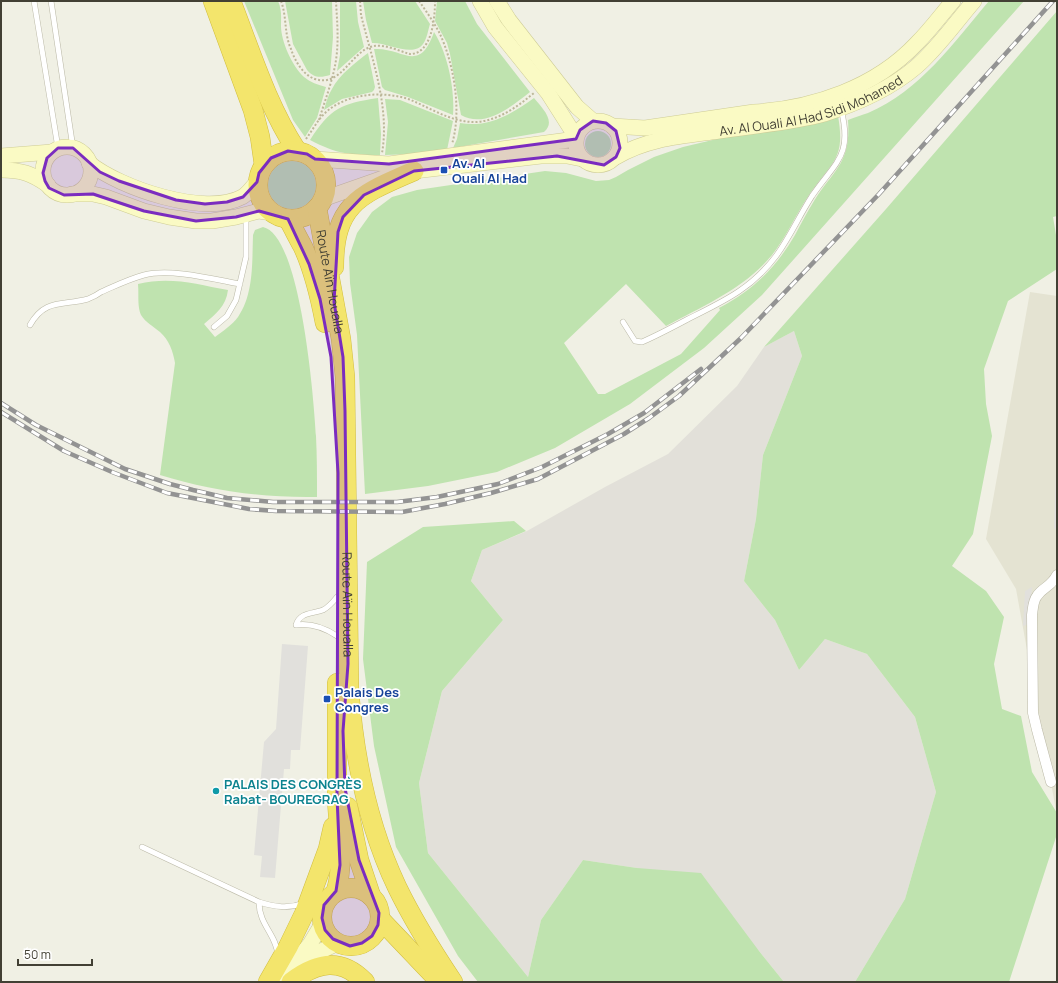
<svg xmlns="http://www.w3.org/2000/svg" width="1058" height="983" viewBox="0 0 1058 983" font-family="Manrope,sans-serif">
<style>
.residential{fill:#e4e3d2}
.industrial{fill:#e2e0d9}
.green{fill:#bfe3af}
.parking{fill:#e1e0dc}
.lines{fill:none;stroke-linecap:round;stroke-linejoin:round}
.lane-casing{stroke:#bbb9a7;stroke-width:6}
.street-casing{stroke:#bbb9a7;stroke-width:11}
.secondary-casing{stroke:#cecc96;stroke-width:16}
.highway-casing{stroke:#d1bd3d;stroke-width:20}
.path{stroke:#bcb799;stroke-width:2;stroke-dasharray:2 2;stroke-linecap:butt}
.lane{stroke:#fff;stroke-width:5}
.street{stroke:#fff;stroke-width:10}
.secondary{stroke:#fafac4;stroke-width:15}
.highway{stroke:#f3e56c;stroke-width:19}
.rail-casing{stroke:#939393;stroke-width:4.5}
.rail{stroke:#fff;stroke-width:3;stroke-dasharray:9;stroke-linecap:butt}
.marked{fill:#7b2cbf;fill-opacity:0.2;stroke:#7b2cbf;stroke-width:3;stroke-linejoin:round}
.transit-dot{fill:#1a4fb4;stroke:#fff;stroke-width:1.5}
.culture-dot{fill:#0f9aa8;stroke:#fff;stroke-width:1.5}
.labels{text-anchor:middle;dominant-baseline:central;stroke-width:3.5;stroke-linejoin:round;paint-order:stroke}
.street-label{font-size:13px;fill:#424034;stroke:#fff}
.transit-label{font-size:13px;font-weight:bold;fill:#164399;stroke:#fff;text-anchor:start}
.culture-label{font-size:13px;font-weight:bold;fill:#0d838f;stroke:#fff;text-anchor:start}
</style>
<rect width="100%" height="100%" fill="#f0f0e4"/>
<path class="residential" d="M1030,292L1057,296V816L1016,589L986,539Z"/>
<path class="industrial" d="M794,331L802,356L763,455L756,519L744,581L775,620L799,670L825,639L867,654L915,717L936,792L905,899L855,982H784L759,951L637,868L583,860L541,920L528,977L428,853L419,783L442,691L503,620L471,581L482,550L527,531L605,487L668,454L737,386L764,347Z"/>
<path class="green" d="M244,1H278C282,10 281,17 281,26C281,41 292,66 304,77C310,82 318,85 326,87L317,118L305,137L293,120Z
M285,1H332L333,37L330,75C320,78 314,78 307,70L293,44Z
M340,1H356L358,22L364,47L337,71L340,55Z
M363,1H415L430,24C428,30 427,39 423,44C413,58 387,42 372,43L366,20Z
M437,1H465L477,24L530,92C512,106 485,129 461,115L450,54L447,43L435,21Z
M989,1H1024L762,295L704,348L630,404L555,448L497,472L428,486L365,494L357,335L350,283L349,257L357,233L372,212L392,197L417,190L545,171L566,173L596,181L609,180L616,177L628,170L654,157L683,147L721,138L838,116C846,160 831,162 809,195C796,214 787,236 772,255C745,288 703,306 666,326L626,284L564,343L598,394H605L681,354L720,310L719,308C753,290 775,269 795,235C801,224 807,212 814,201C835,168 851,163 848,120C855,117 862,115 868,113C920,91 954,42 989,1Z
M1057,11V216L1053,217L1057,241V269L1008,301L984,369L986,404L992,436L973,534L952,566L986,591L1004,617L994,664L1002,709L1021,716L1032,772L1057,813V834L1009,982H855L905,899L936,792L915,717L867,654L825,639L799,670L775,620L744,581L756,519L763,455L802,356L794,331L764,347L886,209Z
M434,32C448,54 455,90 453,115L408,97L385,90L382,87L374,49C403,47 419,75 434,32Z
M368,53L375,87L374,90L372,92L342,99L324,110C326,103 328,95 332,89C339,75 356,62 368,53Z
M378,98L381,134L380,155C349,155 337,154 310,140C331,108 340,104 378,98Z
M534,98C541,107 557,121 544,132L453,148L457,139L460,123C488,128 512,114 534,98Z
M385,99L400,100L453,121L447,150L413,154L385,155L388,122Z
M585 144a13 13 0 1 1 26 0a13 13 0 1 1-26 0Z
M268 185a24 24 0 1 1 48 0a24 24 0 1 1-48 0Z
M263,227C301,235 314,400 316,436C317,456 317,476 317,497C263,498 212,491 160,475L175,363C173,351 169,340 160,332C153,326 146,323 141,315C137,306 139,294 138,284C170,276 196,284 228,290C226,306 216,314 204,324L215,337C223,331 232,325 238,317C254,294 252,262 253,235L255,230Z
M514,521L526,531L482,550L471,581L503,620L442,691L419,783L428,853L528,977L541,920L583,860L637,868L701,873L759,951L784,982H478L458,956L396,847L374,746L363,659L367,562L423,527Z"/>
<path class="parking" d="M1057,442V528L1054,529Z
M1032,587L1029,624L1023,626L1025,591Z
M282,644L308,646L300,750H291L290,769H284L275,878L260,877L262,856L254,855L264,742L276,729Z"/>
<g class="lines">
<g class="lane-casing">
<path id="lane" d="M34,1L58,148
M51,1L73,148
M623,322L635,341L642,342C658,335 673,327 688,319C724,301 751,289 776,256C790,237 799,216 812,196C836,161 853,156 841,109
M30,325C45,298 63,306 88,299C93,297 97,295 101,292C115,286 129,279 144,275C170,268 213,279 240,284
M214,327L227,316L236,300L246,257V216
M337,636C325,628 311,623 296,625C300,612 312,614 323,610C329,607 333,602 337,597
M142,847L259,902C275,907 288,909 304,903
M259,902C259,925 276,934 278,955"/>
</g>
<g class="street-casing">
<path id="street" d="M1051,782L1037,730L1033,713L1032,615C1033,608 1033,601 1037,596C1043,587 1051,587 1057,575"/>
</g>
<g class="secondary-casing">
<g id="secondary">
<path d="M480,1L495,27L548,93L576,137"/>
<path d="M497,1L509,20L577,107L593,121"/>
<circle cx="598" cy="143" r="22"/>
<path d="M612,126L645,128L754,112C813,108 875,88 917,43C930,30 941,15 953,1"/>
<circle cx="67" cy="171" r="24"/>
<path d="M1,156L52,152"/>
<path id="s1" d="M616,157C648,138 683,136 719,131C752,126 791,123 824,114C856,104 890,89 916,67C938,48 955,23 974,1"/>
<path d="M315,159L389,164L576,139"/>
<path d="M89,163C120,188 205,217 242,197C248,194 253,186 257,182"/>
<path d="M1,170C21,170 31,173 48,185"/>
<path d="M72,194H93L106,197L144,211L169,217L196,221H212L236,217L259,211L272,213"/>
<path d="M323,199L383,178L414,171L541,156H567L582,159"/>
<path d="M299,969L319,952L338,943"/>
<path d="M279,982L310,944L322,924"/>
</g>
</g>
<g class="highway-casing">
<g id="highway">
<path d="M213,1L253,110L260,137L264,165"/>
<path d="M231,1C251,52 267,105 297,151"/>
<circle cx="292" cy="185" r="34"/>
<path id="s2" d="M317,208L341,339L345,377L349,689C354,757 368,826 397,887C413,920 433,952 453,982"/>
<path d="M288,219C293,228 298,238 303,247C314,271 320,297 325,323"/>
<path d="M334,267C334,202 362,194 414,171"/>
<path d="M348,807L359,860L371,896"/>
<circle cx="351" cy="917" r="29"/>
<path d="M336,891C345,861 338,828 337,797C337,759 337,721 337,683"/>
<path d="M380,919L440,982"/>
<path d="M268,982L288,947L304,914L328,849L333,827"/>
<path d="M291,982C317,962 341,957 365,982"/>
</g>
</g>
<path class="path" d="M281,1C287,17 284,34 291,49C295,61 303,75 315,79C342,88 351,50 374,46C385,44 399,51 410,54C432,54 435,18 435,1
M360,1L361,15C372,59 390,108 382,153
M419,1C426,11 433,21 439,32C454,63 462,111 452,144
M319,120C325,100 333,80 336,60C339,40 337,21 336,1
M306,139C312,131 317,121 324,114C345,93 384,90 411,100C432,109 453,123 477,122C499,120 517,107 534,93"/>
<use href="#lane" class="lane"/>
<use href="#street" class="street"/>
<use href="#secondary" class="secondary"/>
<use href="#highway" class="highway"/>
<g class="rail-casing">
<path id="rail" d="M1,403L36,425L125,469L170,484L193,490L227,498L273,502H397L437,497L498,484L542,467L608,434L644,413L701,369
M1,412L64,451L112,472L167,493L249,509L276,511L402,512L445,504L491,493L538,479L624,434L649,418L679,396L741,338L879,194L1053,1"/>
</g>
<use href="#rail" class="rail"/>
</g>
<path class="marked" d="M593,121L606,123L616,131L620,148L616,157L604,165L557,156L414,171L364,195L343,217L338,232L334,302L343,357L345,411L348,664L343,731L345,788L359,860L379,913L378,925L372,936L362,943L350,946L333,939L325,930L322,918L324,905L336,891L340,865L337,797L338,473L331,357L320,299L309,264L288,219L259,211L236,217L196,221L144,211L93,194L64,195L49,188L45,181L43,173L47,158L58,148H73L100,172L119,181L176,200L205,204L227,202L243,197L257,182L259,173L271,158L288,151L307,154L315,159L389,164L576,139L580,130Z"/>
<g class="transit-dot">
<rect x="440" y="166" width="8" height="8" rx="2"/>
<rect x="323" y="695" width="8" height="8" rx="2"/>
</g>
<circle class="culture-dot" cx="216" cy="791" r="4"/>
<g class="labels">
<g class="street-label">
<text stroke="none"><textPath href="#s1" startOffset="203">Av. Al Ouali Al Had Sidi Mohamed</textPath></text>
<text stroke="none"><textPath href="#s2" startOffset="75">Route Aïn Houalla</textPath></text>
<text stroke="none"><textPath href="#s2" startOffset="399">Route Aïn Houalla</textPath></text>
</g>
<g class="transit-label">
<text x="452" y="163">Av. Al<tspan x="452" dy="15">Ouali Al Had</tspan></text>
<text x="335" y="692">Palais Des<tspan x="335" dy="15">Congres</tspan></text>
</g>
<g class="culture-label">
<text x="224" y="784">PALAIS DES CONGRÈS<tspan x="224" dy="15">Rabat- BOUREGRAG</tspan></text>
</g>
</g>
<rect width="1058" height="983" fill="none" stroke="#424034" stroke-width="4"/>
<path d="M18 959v6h74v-6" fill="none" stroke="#424034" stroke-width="2"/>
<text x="24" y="959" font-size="12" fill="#424034" stroke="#ffffff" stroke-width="3" paint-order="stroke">50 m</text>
</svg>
